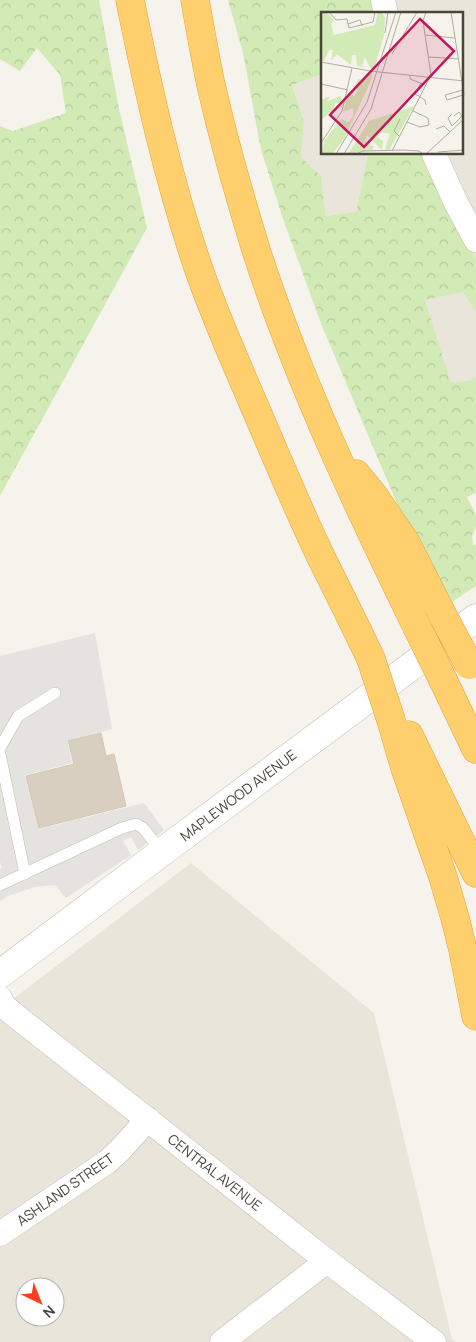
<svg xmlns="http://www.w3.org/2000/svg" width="476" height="1342" viewBox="0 0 476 1342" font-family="Manrope,sans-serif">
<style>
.residential{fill:#eae5da;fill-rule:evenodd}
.forest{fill:url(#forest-crowns)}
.parking{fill:#e5e3e0}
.building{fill:#d8cfc1;stroke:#d3c7b4}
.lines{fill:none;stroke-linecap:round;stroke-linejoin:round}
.service-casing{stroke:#c2bbae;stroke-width:12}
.minor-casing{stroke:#c2bbae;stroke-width:25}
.tertiary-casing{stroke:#c2bbae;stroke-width:29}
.motorway-casing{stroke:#e0a43c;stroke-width:29}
.service{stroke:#fff;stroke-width:11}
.minor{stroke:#fff;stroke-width:24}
.tertiary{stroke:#fff;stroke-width:28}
.motorway{stroke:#ffcf6e;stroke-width:28}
.motorway-bridge-casing{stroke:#e0a43c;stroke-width:29;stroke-linecap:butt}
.motorway-bridge{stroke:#ffcf6e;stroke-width:28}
.labels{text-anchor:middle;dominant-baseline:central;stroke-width:5;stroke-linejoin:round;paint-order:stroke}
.street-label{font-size:14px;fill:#4b4439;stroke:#fff}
.inset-road{fill:none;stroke:#b2ada4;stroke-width:1}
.view{fill:#c2185b;fill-opacity:0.15;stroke:#c2185b;stroke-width:2.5}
.inset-edge{fill:none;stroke:#4b4439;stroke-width:2.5}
</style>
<defs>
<pattern id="forest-crowns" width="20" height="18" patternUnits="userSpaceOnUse" patternTransform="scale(1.25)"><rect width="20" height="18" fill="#d2eab5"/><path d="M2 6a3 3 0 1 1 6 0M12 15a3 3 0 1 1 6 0" fill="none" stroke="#b6ca9c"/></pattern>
</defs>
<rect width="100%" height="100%" fill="#f6f3ec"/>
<path class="residential" d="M371,0H476V259L448,209L423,154H462V14H373Z
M322,74V154H368L356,212L326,216L321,176L301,157L304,122L292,85Z
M463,292L476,312V377L469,381L451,382L425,300Z
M191,863L374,1013L452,1339L456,1342H0V1009ZM25,1287H55V1317H25Z"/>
<path class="forest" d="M0,0H99L118,104L147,228L0,496V126L13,131L66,113L60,75L37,48L20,71L0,59Z
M228,0H371L373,14H322V74L292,85L304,122L301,157L321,176L326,216L356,212L368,154H423L448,209L476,259V312L463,292L425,300L451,382L469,381L476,377V493L467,497L476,515V527L472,536L473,545H476V586L446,606L406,525L322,326L283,219L261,150L243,53Z"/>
<path class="parking" d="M95,633L112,729L67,741L72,763L25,775L39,829L144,803L164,830L138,850L131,837L123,841L131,855L66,898L55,885L35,887L8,896L0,901V869L2,867L0,862V656Z"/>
<path class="building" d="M101,733L106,756L114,754L126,806L39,828L26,776L74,764L68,741Z"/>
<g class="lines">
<g class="service-casing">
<path id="service" d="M0,748L18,716L55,693
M0,754L25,874
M0,885L122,828L136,824L143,828L162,852"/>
</g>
<g class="minor-casing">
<path id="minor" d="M383,0L386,14
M434,154L456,203L476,240
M0,998L4,1006L12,1013L327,1261L434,1342
M0,1234L107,1162L120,1150L148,1119
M222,1342L327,1261"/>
</g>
<g class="tertiary-casing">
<path id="tertiary" d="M0,974L162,852L476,618"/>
</g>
<g class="motorway-casing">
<path id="motorway" d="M130,0C148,89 168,178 197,264C213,312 234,358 254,405C276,456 297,507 321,557C338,591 355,625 371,659
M195,0C200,28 205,57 211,85C224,142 240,198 257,253C299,382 357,504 416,625
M356,474L374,496L406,543L439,608
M444,682L476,749
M391,720L405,768L443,877L455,918L463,950L476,1016
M409,735L476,873"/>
</g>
<use href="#service" class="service"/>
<use href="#minor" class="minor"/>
<use href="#tertiary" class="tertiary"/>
<use href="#motorway" class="motorway"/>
<g class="motorway-bridge-casing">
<path id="motorway-bridge" d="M439,608L469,665
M416,625L444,682
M371,659L391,720"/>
</g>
<use href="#motorway-bridge" class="motorway-bridge"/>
</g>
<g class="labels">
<g class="street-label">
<text transform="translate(238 795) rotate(-37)">MAPLEWOOD AVENUE</text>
<text transform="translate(215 1172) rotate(38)">CENTRAL AVENUE</text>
<text transform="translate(65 1189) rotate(-35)">ASHLAND STREET</text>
</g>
</g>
<g transform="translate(321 12)">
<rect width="142" height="142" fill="#f6f3ec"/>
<path d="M5,0L13,8L10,12L13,23L54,13L57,0H61L64,6L63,23L53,57L49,56L44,45L41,54L45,56L36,54L35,43H31L30,53L16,42L10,49L12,38H8L3,49L0,48V1ZM45,61L52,62L49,71L23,127L11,142H1L3,129L20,107L28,110L32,104V96L22,100L28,79L33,85L37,78L31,74H34L37,67L43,68ZM9,84L7,89L19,84L23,91H14L12,98L0,108V88ZM93,94L68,138L64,137L69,121H59L56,125L62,129L61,138L46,123L44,129L53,135L51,138L27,142L48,109Z" fill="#d2eab5"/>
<path class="inset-road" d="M8,0L15,8L26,7L28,16L52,10L54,0M130,0L143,83M27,12L39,8L41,14M64,21L67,0M104,23L134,26M71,42L96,0M108,45L138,47M0,50L49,59L143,69M89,63V67L102,72M100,71L94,82L104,88L105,93M0,72L27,78M142,78L124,83L126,88L142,83M131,102L127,106L131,114L141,104L138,100L133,104M86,110L99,115L108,113L107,106L92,99M115,117L123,114L129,120M78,124L73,119L79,107M0,131L21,99L31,56M71,139L110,63L102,9L105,0M117,140L143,138M15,142L46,90L75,0M23,142L50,97L80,0M35,142L42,139L83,138L98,139L102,142M105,142L143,107"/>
<path class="view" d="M99,7L133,39L43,135L9,103Z"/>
<rect width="142" height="142" class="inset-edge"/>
</g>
<g transform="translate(40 1302) rotate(137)"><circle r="24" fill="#ffffff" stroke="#b7b4b0"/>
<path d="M0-4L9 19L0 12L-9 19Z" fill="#fc3f1d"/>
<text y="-8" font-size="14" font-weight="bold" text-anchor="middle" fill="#4b4439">N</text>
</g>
</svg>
